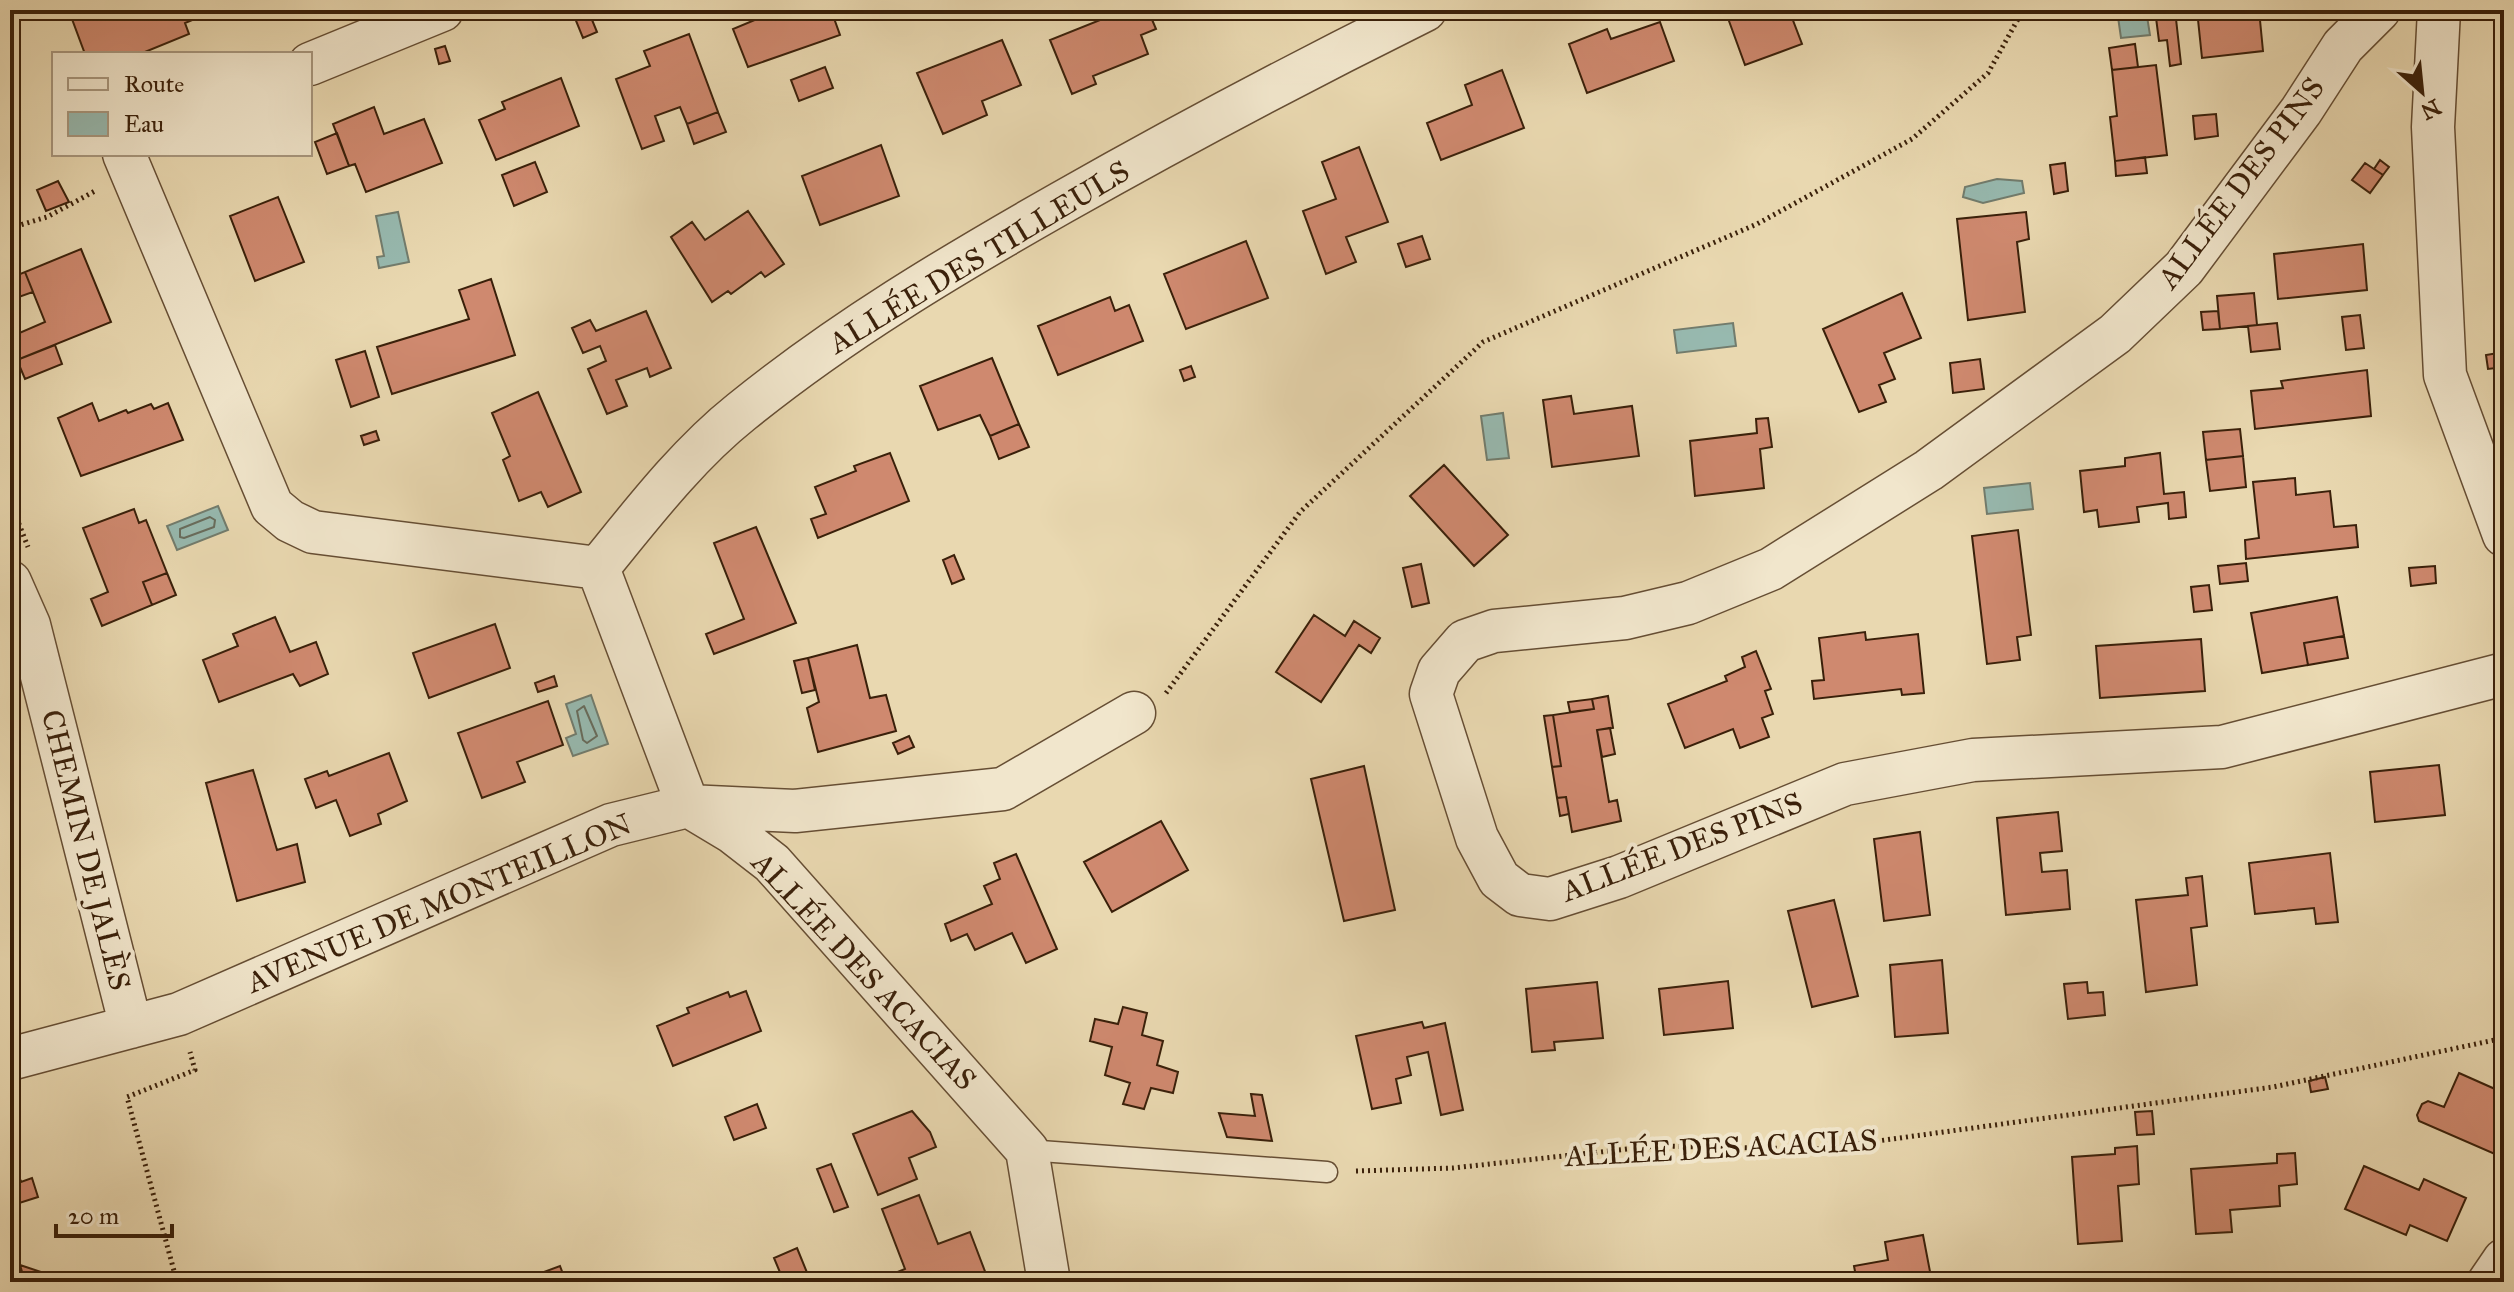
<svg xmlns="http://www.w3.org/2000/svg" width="2514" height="1292" viewBox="0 0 2514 1292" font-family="'IM FELL Great Primer',serif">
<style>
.water{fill:#97b9af;stroke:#727c6d;stroke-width:2}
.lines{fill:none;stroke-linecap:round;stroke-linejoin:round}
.shore{stroke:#686c5c;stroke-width:2}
.building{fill:#cf896f;stroke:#3a200a;stroke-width:2}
.lane-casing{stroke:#664e34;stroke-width:23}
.street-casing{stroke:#664e34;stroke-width:45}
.path{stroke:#3a200a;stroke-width:5;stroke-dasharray:2 4;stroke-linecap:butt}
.lane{stroke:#f1e6cc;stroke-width:20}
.street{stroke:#f1e6cc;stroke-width:42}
.labels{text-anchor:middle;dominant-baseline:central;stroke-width:8;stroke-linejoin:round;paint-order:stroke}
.street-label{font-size:30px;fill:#3a200a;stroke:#f1e6cc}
</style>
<rect width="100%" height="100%" fill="#e9d8b0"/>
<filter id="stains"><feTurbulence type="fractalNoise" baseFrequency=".0025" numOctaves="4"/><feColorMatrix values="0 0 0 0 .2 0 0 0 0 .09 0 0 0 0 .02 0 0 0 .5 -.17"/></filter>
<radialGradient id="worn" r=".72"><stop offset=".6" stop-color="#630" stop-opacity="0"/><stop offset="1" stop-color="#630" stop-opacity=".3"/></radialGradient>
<path class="water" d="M2117,10H2146L2150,35L2121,38Z
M1997,179L2022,181L2024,193L1983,203L1963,197L1965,187Z
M398,212L409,262L379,268L377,257L384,256L376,216Z
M1733,323L1736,346L1677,353L1674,330Z
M1503,413L1509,458L1487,460L1481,416Z
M2030,483L2033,509L1987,514L1984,488Z
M218,506L228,530L177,550L167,526Z
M591,695L608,744L573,756L566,738L576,734L566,704Z"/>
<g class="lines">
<path class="shore" d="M210,517L215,520L214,527L184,538L180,537V529Z
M584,706L597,736L587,743L583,740L577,711Z"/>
</g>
<path class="building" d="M112,10H216L185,23L189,34L140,54H85L72,19L88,13L90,19Z
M588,10L597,32L583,38L572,11Z
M779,10H831L840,35L748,67L733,29Z
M1125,10H1148L1156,29L1141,35L1148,54L1093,76L1096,84L1072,94L1050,40Z
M1725,10H1789L1802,44L1745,65Z
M2155,10H2175L2181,64L2170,66L2167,40L2159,41Z
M2197,10H2259L2263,51L2202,58Z
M1660,22L1674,61L1587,93L1569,44L1607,29L1611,39Z
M689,34L718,112L687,124L680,107L655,116L664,141L642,149L616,79L650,66L644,51Z
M1002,40L1021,85L982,101L987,115L943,134L917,73Z
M2135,44L2138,67L2112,70L2109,48Z
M445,46L450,61L439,64L435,49Z
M2156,65L2167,155L2115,161L2110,117L2117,116L2112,70Z
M825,67L833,88L799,101L791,80Z
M1502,70L1524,128L1441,160L1427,123L1472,105L1465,85Z
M561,78L579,126L496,160L479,120L505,109L502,102Z
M374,107L384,134L424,119L442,163L366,192L355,164L349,166L333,124Z
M718,112L726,132L694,144L687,124Z
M2216,114L2218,136L2195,139L2193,116Z
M337,133L349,166L327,174L315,142Z
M881,145L899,196L820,225L802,176Z
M1359,147L1388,222L1346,237L1356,262L1326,274L1303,211L1336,199L1322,162Z
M2145,157L2147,173L2116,176L2115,161Z
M2380,160L2389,167L2383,175L2374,169Z
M535,162L547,192L514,206L502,175Z
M2065,163L2068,191L2054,194L2050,165Z
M2365,163L2383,175L2370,193L2352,180Z
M58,181L69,202L46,211L37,190Z
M278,197L304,262L255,281L230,216Z
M748,211L784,264L765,277L761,272L731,294L728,291L712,302L671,237L692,222L705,240Z
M2026,212L2029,239L2017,242L2025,312L1968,320L1957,219Z
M1422,236L1430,259L1406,267L1398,244Z
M1246,241L1268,298L1186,329L1164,274Z
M2363,244L2367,290L2278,299L2274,254Z
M81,249L111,322L17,360L10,337L45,322L25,272Z
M25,272L33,292L16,298L10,278Z
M491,279L515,355L392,394L377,347L469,319L459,290Z
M1902,293L1921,338L1884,353L1895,379L1879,385L1886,402L1859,412L1823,329Z
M2254,293L2257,325L2220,329L2217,296Z
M1110,297L1115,311L1129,305L1143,341L1058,375L1038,326Z
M646,311L671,368L650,377L647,368L616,380L627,406L607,414L588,369L606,361L600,346L583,353L572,328L590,320L596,331Z
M2218,311L2220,329L2203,330L2201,312Z
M2360,315L2364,348L2346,350L2342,317Z
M2277,323L2280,349L2251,352L2248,326Z
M55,345L62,364L25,379L17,360Z
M365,351L379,397L351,407L336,360Z
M2504,352V367L2488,369L2486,355Z
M992,358L1019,424L990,436L980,415L938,430L920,386Z
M1980,359L1984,389L1953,393L1950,363Z
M1191,366L1195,377L1184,381L1180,370Z
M2367,370L2371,416L2255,429L2251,391L2283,388L2281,381Z
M538,392L581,492L548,507L541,492L519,501L503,460L510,456L492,413Z
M1571,396L1574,414L1632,406L1639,456L1552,467L1543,400Z
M92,403L99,421L126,410L128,413L151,404L154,409L168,403L183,440L81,476L58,418Z
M1768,418L1772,447L1760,449L1764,488L1695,496L1690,441L1757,433L1756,419Z
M1019,424L1029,447L999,459L990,436Z
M2240,429L2243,456L2206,460L2203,432Z
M376,431L379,440L364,445L361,436Z
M890,453L909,501L818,538L811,519L826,514L815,487L856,471L854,466Z
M2160,453L2164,494L2184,492L2186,517L2169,519L2168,503L2137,507L2139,522L2099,527L2097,510L2084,512L2080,471L2125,466V458Z
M2243,456L2246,487L2210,491L2206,460Z
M1444,465L1508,535L1474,566L1410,496Z
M2295,478L2296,495L2330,491L2334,527L2356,525L2358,547L2246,559L2245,540L2259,538L2253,482Z
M134,509L139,523L146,520L167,573L143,582L152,605L102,626L91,599L108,592L83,528Z
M756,527L796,623L714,654L706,634L744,619L714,543Z
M2018,530L2031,635L2017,637L2020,660L1987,664L1972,536Z
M954,555L964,579L952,584L943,560Z
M2246,563L2248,581L2220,584L2218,566Z
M1421,564L1429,603L1412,607L1403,568Z
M2435,566L2436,583L2411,586L2409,568Z
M167,573L176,595L152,605L143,582Z
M2209,585L2212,610L2194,612L2191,587Z
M2337,597L2344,636L2304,643L2308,665L2262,673L2251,613Z
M1314,615L1345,636L1354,621L1380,638L1371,653L1359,645L1321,702L1276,672Z
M275,617L290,652L316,642L328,674L300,686L293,674L219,702L203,660L238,646L233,634Z
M495,624L510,668L429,698L413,653Z
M1865,632L1866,640L1918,634L1924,693L1902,695L1901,689L1814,699L1812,681L1824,680L1819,638Z
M2344,636L2348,658L2308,665L2304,643Z
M2201,639L2205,691L2100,698L2096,646Z
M857,645L870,698L886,695L896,731L818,752L807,708L819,702L808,658Z
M1756,651L1771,689L1765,691L1773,714L1762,718L1769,737L1740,748L1733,729L1685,748L1668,704L1727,681L1725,676L1745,667L1742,657Z
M808,658L815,690L802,693L794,661Z
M554,676L557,686L538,692L535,683Z
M1608,696L1613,728L1597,730L1609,802L1617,800L1621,821L1572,832L1566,797L1557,798L1552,767L1561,766L1553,715L1594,709L1592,699Z
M1592,699L1594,709L1570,712L1568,702Z
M548,701L563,745L517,762L525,782L482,798L458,733Z
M1553,715L1561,766L1552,767L1544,716Z
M1610,728L1615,754L1602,757L1597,730Z
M909,736L914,747L898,754L893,743Z
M389,753L407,801L378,814L381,824L350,836L336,800L316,808L305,779L327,771L329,776Z
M2439,765L2445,815L2375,822L2370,772Z
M1364,766L1395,910L1344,921L1311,779Z
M253,770L277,850L297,844L305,882L237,901L206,783Z
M1566,797L1569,814L1560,816L1557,798Z
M2498,799H2504V857Z
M2058,812L2062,851L2040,853L2042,872L2067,870L2070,909L2006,915L1997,818Z
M1161,821L1188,870L1112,912L1084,862Z
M1920,832L1930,915L1884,921L1874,839Z
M2330,853L2338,922L2316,924L2314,908L2255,914L2249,863Z
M1016,854L1057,949L1026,963L1012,933L975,950L967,934L951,941L945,924L992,904L984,886L1000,879L994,863Z
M2202,876L2207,926L2191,928L2197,985L2146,992L2136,900L2188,895L2186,878Z
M1834,900L1858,996L1812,1007L1788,911Z
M1942,960L1948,1033L1895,1037L1890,965Z
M1728,981L1733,1028L1664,1035L1659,989Z
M1597,982L1603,1038L1554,1042L1555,1050L1532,1052L1526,989Z
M2087,982L2088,993L2103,992L2105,1015L2068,1019L2064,984Z
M746,991L761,1031L673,1066L657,1026L689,1013L687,1008L728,992L730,997Z
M1123,1007L1147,1013L1142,1035L1163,1041L1157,1065L1178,1072L1173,1093L1151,1088L1144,1109L1123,1104L1130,1083L1105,1075L1112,1047L1090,1041L1095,1019L1118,1024Z
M1422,1022L1424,1028L1445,1023L1463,1110L1441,1115L1428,1052L1407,1057L1411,1075L1396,1079L1401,1103L1372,1109L1356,1036Z
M2459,1073L2504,1093V1158L2419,1121L2417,1115L2422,1104L2428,1101L2444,1107Z
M2325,1077L2328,1089L2311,1092L2309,1081Z
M1251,1094L1262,1095L1272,1141L1227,1137L1219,1113L1255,1116Z
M757,1104L766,1128L734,1140L725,1117Z
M912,1111L930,1132L936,1147L909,1158L917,1179L878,1195L853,1134Z
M2152,1111L2154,1134L2137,1135L2135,1112Z
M2137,1146L2139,1184L2118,1186L2122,1241L2078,1244L2072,1157L2115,1154V1148Z
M10,1147L21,1182L32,1178L38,1197L10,1206Z
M2295,1153L2297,1184L2279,1186L2280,1206L2230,1210L2232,1232L2196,1234L2191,1169L2277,1163V1154Z
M831,1164L848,1207L834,1212L817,1169Z
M2364,1166L2419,1190L2424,1179L2466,1198L2447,1241L2410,1225L2406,1235L2345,1209Z
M919,1195L938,1244L970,1232L986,1274L965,1282H887L885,1277L905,1269L882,1209Z
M1923,1235L1932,1282H1857L1854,1266L1888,1260L1885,1242Z
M797,1248L808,1275L784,1282L774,1258Z
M20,1265L25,1282H10V1268Z
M20,1265L44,1273L46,1282H25Z
M560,1266L566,1282H517Z"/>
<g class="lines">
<g class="lane-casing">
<path id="lane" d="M1027,1150L1327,1172"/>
</g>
<g class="street-casing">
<path id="street" d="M2379,10L2343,46L2301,111L2184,268L2115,334L1929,470L1771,569L1688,603L1625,618L1494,631L1465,641L1439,671L1431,694L1477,838L1499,879L1520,895L1550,899L1619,877L1845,784L1973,760L2222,747L2504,674
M2439,10L2433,127L2445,375L2504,535
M310,64L442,10
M124,154L272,506L290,521L313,532L598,568
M10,582L29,625L131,1027
M688,806L598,568C642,514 687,455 741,412C841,331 950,266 1061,203C1181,135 1302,71 1425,10
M692,808L732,832L772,863L1027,1150L1049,1282
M10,1059L179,1014L611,825L688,806L795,811L1003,789L1134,713
M2489,1282L2504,1260"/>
</g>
<path class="path" d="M10,228L47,217L95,191
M10,501L28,547
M1166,693L1300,512L1483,342L1757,224L1912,139L1988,73L2023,10
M1356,1171L1453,1168L1655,1146L1819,1149L2273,1087L2504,1038
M177,1282L127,1097L195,1070L190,1052"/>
<use href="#lane" class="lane"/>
<use href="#street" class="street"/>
</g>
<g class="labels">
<g class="street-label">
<text transform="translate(2241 183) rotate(-53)">ALLÉE DES PINS</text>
<text transform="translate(979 257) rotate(-31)">ALLÉE DES TILLEULS</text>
<text transform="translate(1682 847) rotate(-21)">ALLÉE DES PINS</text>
<text transform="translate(86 850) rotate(76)">CHEMIN DE JALÈS</text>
<text transform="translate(439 903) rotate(-23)">AVENUE DE MONTEILLON</text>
<text transform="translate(864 971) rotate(47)">ALLÉE DES ACACIAS</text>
<text transform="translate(1721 1148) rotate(-3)">ALLÉE DES ACACIAS</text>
</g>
</g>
<rect width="2514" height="1292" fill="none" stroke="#e9d8b0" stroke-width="40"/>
<rect x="12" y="12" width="2490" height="1268" fill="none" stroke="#3a200a" stroke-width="4"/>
<rect x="20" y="20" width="2474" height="1252" fill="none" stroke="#3a200a" stroke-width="2"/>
<rect x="52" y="52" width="260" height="104" fill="#f1e6cc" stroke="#a8977e" stroke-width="2"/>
<rect x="68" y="78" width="40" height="12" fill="#f1e6cc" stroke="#a8977e" stroke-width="2"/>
<text x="124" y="92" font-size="24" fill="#3a200a">Route</text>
<rect x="68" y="112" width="40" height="24" fill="#97b9af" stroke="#a8977e" stroke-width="2"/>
<text x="124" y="132" font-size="24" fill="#3a200a">Eau</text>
<g transform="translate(2422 92) rotate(153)" stroke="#f1e6cc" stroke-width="6" paint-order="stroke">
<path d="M0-6L14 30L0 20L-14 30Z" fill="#3a200a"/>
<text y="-12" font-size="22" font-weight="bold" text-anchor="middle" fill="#3a200a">N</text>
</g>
<path d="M56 1224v12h116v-12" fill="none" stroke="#3a200a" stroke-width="4"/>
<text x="68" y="1224" font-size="24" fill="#3a200a" stroke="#f1e6cc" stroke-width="6" paint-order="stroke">20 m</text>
<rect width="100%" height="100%" filter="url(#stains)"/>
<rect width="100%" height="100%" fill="url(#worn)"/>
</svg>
